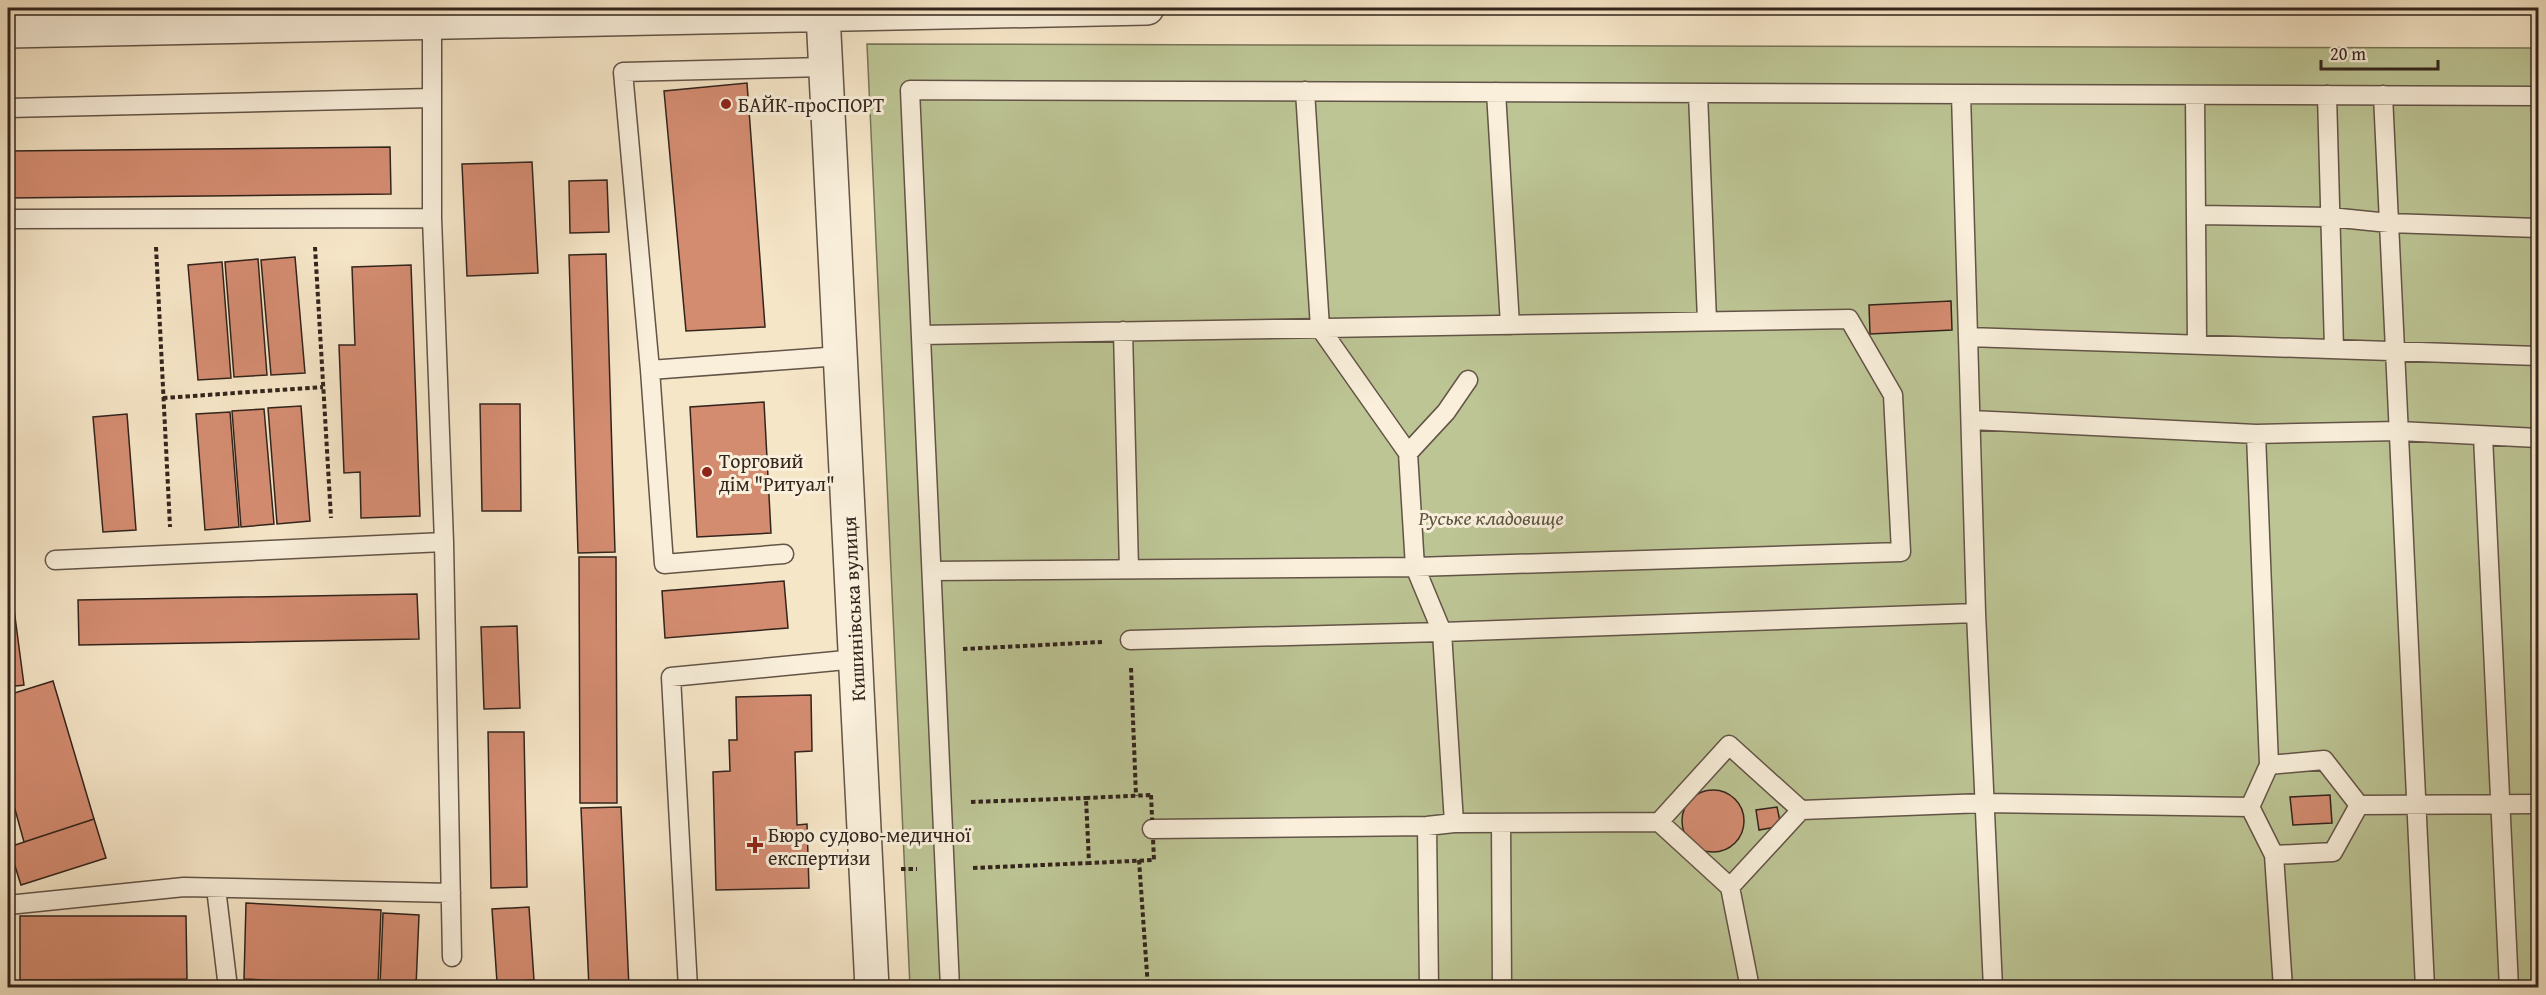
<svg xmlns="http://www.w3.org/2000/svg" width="2546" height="995" viewBox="0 0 2546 995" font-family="'Gentium Book Plus',serif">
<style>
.green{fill:#bdc595;stroke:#787458;stroke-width:1.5}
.building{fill:#d48c71;stroke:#32241c;stroke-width:1.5}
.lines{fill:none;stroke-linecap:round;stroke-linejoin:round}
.service-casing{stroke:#635447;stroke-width:21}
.minor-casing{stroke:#635447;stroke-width:36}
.path{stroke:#32241c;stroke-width:4;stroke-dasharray:4.5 3;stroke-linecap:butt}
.service{stroke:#f9efdb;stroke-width:18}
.minor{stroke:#f9efdb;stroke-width:33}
.poi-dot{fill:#8f2418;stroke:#f9efdb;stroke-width:2}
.labels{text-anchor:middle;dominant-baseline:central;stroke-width:6;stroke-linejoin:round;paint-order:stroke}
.poi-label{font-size:20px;fill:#32241c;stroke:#f9efdb;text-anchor:start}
.park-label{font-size:20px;font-style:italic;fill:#5c5440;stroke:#f9efdb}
.street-label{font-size:20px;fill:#32241c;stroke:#f9efdb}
</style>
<rect width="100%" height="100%" fill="#f6e6c8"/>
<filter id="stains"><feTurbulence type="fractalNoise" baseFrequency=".00333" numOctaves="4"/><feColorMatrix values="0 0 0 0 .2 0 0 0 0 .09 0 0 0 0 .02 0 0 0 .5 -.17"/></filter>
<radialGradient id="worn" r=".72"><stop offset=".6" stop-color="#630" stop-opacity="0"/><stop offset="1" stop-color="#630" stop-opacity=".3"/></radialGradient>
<path class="green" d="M867,44L2538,48V987H910Z"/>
<path class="building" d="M747,83L765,327L686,331L664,91Z
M390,147L391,194L8,198V151Z
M532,162L538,273L467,276L462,164Z
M607,180L609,232L570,233L569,181Z
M606,254L615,552L578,553L569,255Z
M295,257L305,373L271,375L261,260Z
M258,259L267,375L234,377L225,262Z
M222,262L231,378L198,380L188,265Z
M411,265L420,516L361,518L360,472L344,473L339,345H355L352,267Z
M1951,301L1952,330L1870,334L1869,305Z
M764,402L771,533L697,537L690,407Z
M480,404H520L521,511H482Z
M301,406L310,521L277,524L268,408Z
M264,409L274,524L241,527L232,411Z
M230,412L239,527L205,530L196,414Z
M127,414L136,530L103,532L93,417Z
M579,557H616L617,803H580Z
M784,581L788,628L665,638L662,591Z
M8,594H12L24,685L8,687Z
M417,594L419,639L79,645L78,600Z
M517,626L520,708L484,709L481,627Z
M53,681L94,819L24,842L8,784V695Z
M811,695L812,751L795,752L797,825L807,824L809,888L716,890L713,772L730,771L729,740H737L736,697Z
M488,732H524L527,887L491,888Z
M1682 821a31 31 0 1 1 62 0a31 31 0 1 1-62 0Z
M2330,795L2332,823L2293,825L2290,797Z
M621,807L629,988H589L581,808Z
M1777,807L1781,826L1759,830L1756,810Z
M94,819L106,858L21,885L9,847Z
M246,903L381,910L378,985L244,979Z
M529,907L534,980L497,982L492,909Z
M383,913L419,915L416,987L380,986Z
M20,916H186L187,979L20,980Z"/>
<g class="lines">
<g class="service-casing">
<path id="service" d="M432,22V218L444,542L452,957
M1305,91L1320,328L1408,453L1415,567L1442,632L1976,613
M1496,92L1510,325
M1698,93L1707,321
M1961,94L1976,613L1993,988
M2195,95L2197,344
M2327,95L2334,349
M2383,95L2425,988
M8,108L431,98
M2196,215L2330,217L2389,223L2538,228
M8,219L432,218
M1123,331L1129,569
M921,335L1849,319L1893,395L1901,552L1415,567L932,571
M1968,337L2538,356
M650,370L623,72L825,67
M1971,420L2256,434L2399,431L2538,438
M2256,434L2269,765
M2483,436L2509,988
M1408,453L1446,412L1468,380
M784,554L664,564L650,370L840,356
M55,560L444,542
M1130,640L1442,632L1454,823
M2359,805L2324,760L2269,765L2250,807L2274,855L2333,852L2359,805L2538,804
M1801,810L1730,887L1659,822L1729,745L1801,810L1984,803L2250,807
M1501,823L1502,988
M1427,826L1429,988
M1152,829L1427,826L1454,823L1659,822
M2274,855L2283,988
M1730,887L1750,988
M216,888L228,988
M8,905L184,887L451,893
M688,988L671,677L856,659
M950,988L910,90L2538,96"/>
</g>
<g class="minor-casing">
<path id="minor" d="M823,14L872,988
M8,31L1147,8"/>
</g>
<path class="path" d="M156,247L170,527
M315,247L331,518
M163,398L323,387
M963,649L1102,642
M1131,668L1136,796
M1151,795L1154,860L1089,863L1086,798Z
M971,802L1086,798
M1139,860L1148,988
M973,868L1089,863
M901,869H917"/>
<use href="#service" class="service"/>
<use href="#minor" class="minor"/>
</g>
<g class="poi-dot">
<circle cx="726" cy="104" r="6"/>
<circle cx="707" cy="472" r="6"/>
<path d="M752 836h6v6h6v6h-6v6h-6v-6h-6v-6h6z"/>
</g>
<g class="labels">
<g class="poi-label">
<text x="738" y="104">БАЙК-проСПОРТ</text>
<text x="719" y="460">Торговий<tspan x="719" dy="23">дім "Ритуал"</tspan></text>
<text x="768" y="834">Бюро судово-медичної<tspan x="768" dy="23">експертизи</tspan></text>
</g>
<g class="park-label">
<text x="1491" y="517">Руське кладовище</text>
</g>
<g class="street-label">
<text transform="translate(853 609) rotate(-93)">Кишинівська вулиця</text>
</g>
</g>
<rect width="2546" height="995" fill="none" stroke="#f6e6c8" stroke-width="30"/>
<rect x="9" y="9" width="2528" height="977" fill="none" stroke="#32241c" stroke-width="3"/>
<rect x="15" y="15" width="2516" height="965" fill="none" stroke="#32241c" stroke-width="1.5"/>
<path d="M2321 60v9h117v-9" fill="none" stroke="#32241c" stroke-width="3"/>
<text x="2330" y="60" font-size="18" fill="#32241c" stroke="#f9efdb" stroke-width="4.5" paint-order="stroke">20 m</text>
<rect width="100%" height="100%" filter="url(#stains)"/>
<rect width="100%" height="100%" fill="url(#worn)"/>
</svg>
